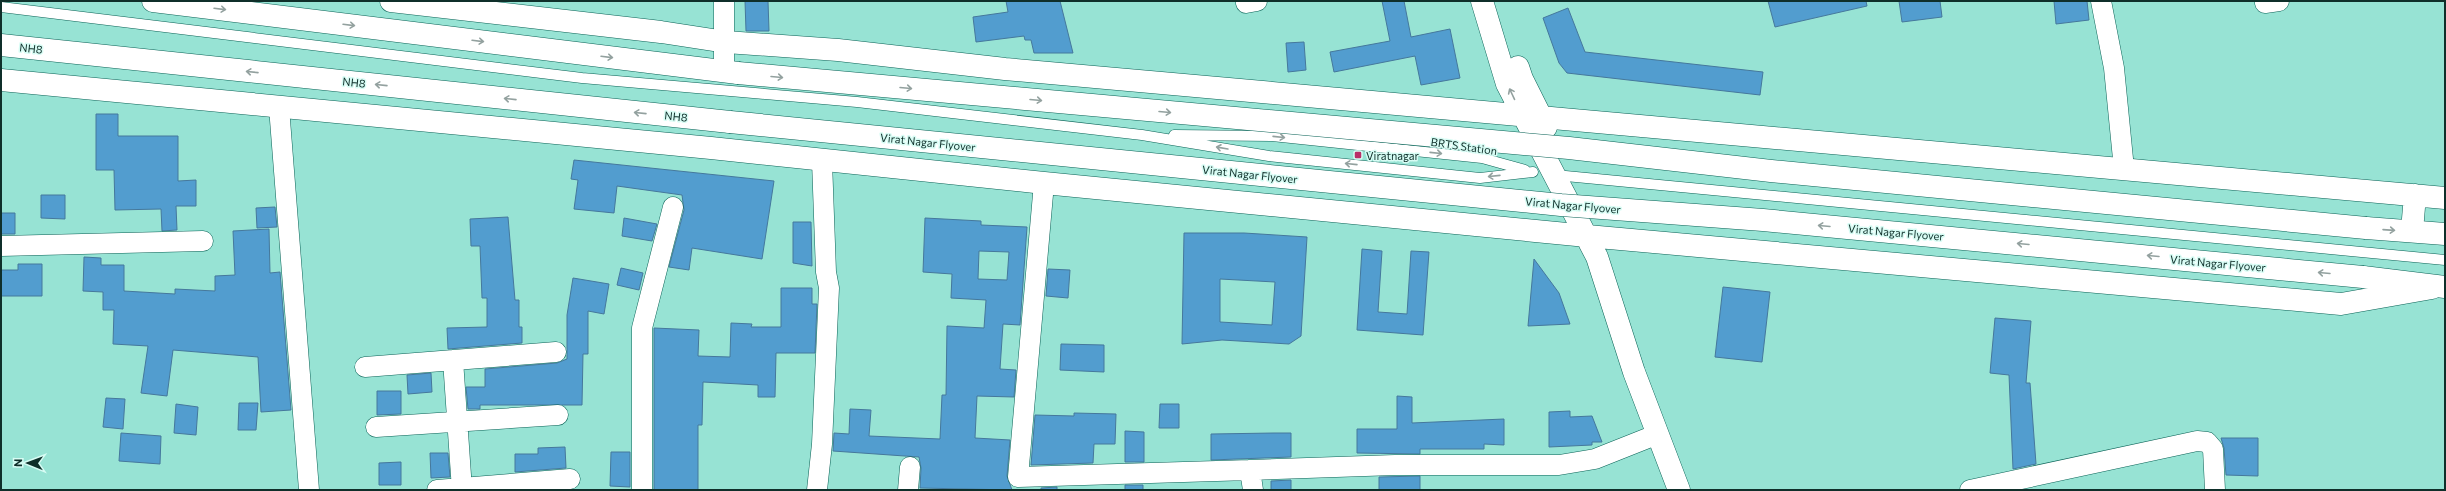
<svg xmlns="http://www.w3.org/2000/svg" width="2446" height="491" viewBox="0 0 2446 491" font-family="Commissioner,sans-serif">
<style>
.building{fill:#529dcf;stroke:#45789c;fill-rule:evenodd}
.lines{fill:none;stroke-linecap:round;stroke-linejoin:round}
.lane-casing{stroke:#0a6357;stroke-width:11}
.street-casing{stroke:#0a6357;stroke-width:21}
.secondary-casing{stroke:#0a6357;stroke-width:23}
.primary-casing{stroke:#0a6357;stroke-width:23}
.lane{stroke:#fff;stroke-width:10}
.street{stroke:#fff;stroke-width:20}
.secondary{stroke:#fff;stroke-width:22}
.primary{stroke:#fff;stroke-width:22}
.primary-bridge-casing{stroke:#0a6357;stroke-width:23;stroke-linecap:butt}
.primary-bridge{stroke:#fff;stroke-width:22}
.oneway{stroke:#93a19f}
.poi-dot{fill:#b92e68;stroke:#d7fcf4;stroke-width:1.5}
.labels{text-anchor:middle;dominant-baseline:central;stroke-width:3;stroke-linejoin:round;paint-order:stroke}
.street-label{font-size:11px;fill:#0f2f2a;stroke:#d7fcf4}
.poi-label{font-size:11px;fill:#0f2f2a;stroke:#d7fcf4;text-anchor:start}
</style>
<rect width="100%" height="100%" fill="#97e3d4"/>
<path class="building" d="M745,1H768L769,31H746Z
M1006,1H1060L1073,53H1034L1031,40H1025L1024,36L976,42L973,17L1008,12Z
M1382,1H1404L1411,37L1450,29L1460,78L1421,85L1415,56L1334,72L1330,52L1390,41Z
M1768,1H1866L1867,6L1775,27Z
M1899,1H1940L1942,17L1902,22Z
M2054,1H2087L2089,20L2056,24Z
M1568,8L1585,52L1763,72L1760,95L1567,73L1559,63L1543,18Z
M1304,42L1306,70L1288,72L1286,43Z
M96,114H118V136H178V181L196,180V206H176L177,230L162,231L161,209L115,210L114,170H96Z
M574,160L774,181L762,259L692,248L689,270L669,267L684,210L682,195L617,186L614,213L574,209L578,180L571,179Z
M41,195H65V219L41,218Z
M275,207L277,227L257,228L256,208Z
M1,213H15V234H1Z
M508,217L515,300H519V327H522V343L448,349L447,328L487,327V298H482L480,246H471L470,219Z
M624,218L657,224L652,241L622,236Z
M925,218L981,221V225L1027,227L1020,325L1003,324L1000,369L1016,370L1014,397L977,396L975,438L1010,440L1007,476L1012,490L920,488L921,468L919,457L833,451L834,433L849,434L850,409L871,410L869,436L940,439L942,395H946L947,326L984,328L986,300L951,298L952,274L923,272ZM979,251L1009,252L1007,280L978,279Z
M793,222H811L812,266L793,263Z
M269,229L270,273L280,272L291,410L261,412L258,357L173,350L167,396L141,393L148,346L113,344L114,310H103V292L83,291L84,257L101,258V265H124V291L175,294V289L215,291V276L235,275L233,231Z
M1184,233H1244L1307,237L1301,336L1289,344L1222,340L1182,344ZM1220,279L1275,282L1272,325L1220,322Z
M1362,249L1382,251L1378,312L1407,314L1411,251L1429,252L1423,335L1357,330Z
M1534,259L1559,293L1570,324L1528,326Z
M18,264H42V296H1V270H18Z
M621,268L643,273L639,290L617,285Z
M1048,269L1070,270L1068,298L1046,296Z
M573,278L609,284L604,314L588,311V354H583L582,405H480V409H468L466,387H485V369L557,363L567,359V315Z
M1723,287L1770,292L1762,362L1715,357Z
M781,288H812V304H817L815,353H776L775,397H758V385L703,382L702,425H698V490H654V328L699,330L698,356L730,357L731,323L752,324L751,327H781Z
M1995,318L2031,321L2026,383H2030L2036,464L2013,469L2009,375L1990,373Z
M1061,344L1104,345V372L1060,370Z
M431,373L432,392L408,394L407,375Z
M377,391H401V414L377,415Z
M1397,396L1412,397V423L1504,419V445L1484,444V449H1420V454L1357,453V429H1397Z
M106,398L125,399L123,429L103,427Z
M239,403H258L256,430H238Z
M176,404L198,407L196,435L174,433Z
M1160,404H1179V428H1159Z
M1570,411V417L1592,416L1602,442H1592V445L1549,447V412Z
M1074,413L1116,414L1115,444H1094L1093,463L1031,465L1035,415L1074,416Z
M1125,431L1144,432V462H1125Z
M121,433L161,436L160,464L119,461Z
M1274,433H1291V457L1211,460V434Z
M2221,438H2258V476L2226,475L2224,448Z
M565,447L566,468L515,472V454H538V448Z
M611,452H630V487L610,486Z
M430,453H448L450,477L431,478Z
M401,462V485H379V463Z
M1420,476V490H1379V477Z
M1291,480V490H1271V481Z
M1125,485H1143V490H1125Z
M1057,487V490H1041V488Z"/>
<g class="lines">
<g class="lane-casing">
<path id="lane" d="M1,7L582,78L857,102L1142,135L1269,156L1480,178L1533,172
M1174,135L1272,136L1482,158L1525,170
M1555,175L2445,260"/>
</g>
<g class="street-casing">
<path id="street" d="M2101,1L2114,68L2124,169
M1246,3L1257,1
M2265,3L2279,1
M724,71V1
M279,107L309,490
M1044,183L1018,477L1250,470
M1,246L203,241
M453,360L462,490
M365,367L556,352
M376,427L558,415
M437,490L570,479
M642,490V328L673,207
M817,490L822,444L829,288L826,272L822,161
M908,490L910,467
M1253,490L1250,470L1395,465H1559L1595,459L1658,434
M1970,490L2197,441L2207,442L2213,449L2215,490"/>
</g>
<g class="secondary-casing">
<path id="secondary" d="M391,1L661,32L726,42L838,50L1005,69L2445,198
M1482,1L1507,84L1597,257L1634,372L1679,490
M1518,67L1522,79L1546,127
M1,80L711,148L1044,183L1587,236L2341,304L2432,288
M2412,231L2415,195"/>
</g>
<g class="primary-casing">
<path id="primary" d="M153,1L738,73
M1,45L730,122
M2366,228L2445,234
M2363,277L2445,287"/>
</g>
<use href="#lane" class="lane"/>
<use href="#street" class="street"/>
<use href="#secondary" class="secondary"/>
<use href="#primary" class="primary"/>
<g class="primary-bridge-casing">
<path id="primary-bridge" d="M738,73L1569,148L1771,171L2366,228
M730,122L1561,205L1763,220L2363,277"/>
</g>
<use href="#primary-bridge" class="primary-bridge"/>
</g>
<defs><path id="oneway-shaft" d="M-6 0H5M1.5-3L5.5 0L1.5 3" fill="none" stroke-width="1.6" stroke-linecap="round" stroke-linejoin="round"/></defs>
<g class="oneway">
<use href="#oneway-shaft" transform="translate(220 9) rotate(7)"/>
<use href="#oneway-shaft" transform="translate(349 25) rotate(7)"/>
<use href="#oneway-shaft" transform="translate(478 41) rotate(7)"/>
<use href="#oneway-shaft" transform="translate(607 57) rotate(7)"/>
<use href="#oneway-shaft" transform="translate(252 72) rotate(-174)"/>
<use href="#oneway-shaft" transform="translate(777 77) rotate(5)"/>
<use href="#oneway-shaft" transform="translate(381 85) rotate(-174)"/>
<use href="#oneway-shaft" transform="translate(906 88) rotate(5)"/>
<use href="#oneway-shaft" transform="translate(1512 94) rotate(-115)"/>
<use href="#oneway-shaft" transform="translate(510 99) rotate(-174)"/>
<use href="#oneway-shaft" transform="translate(1036 100) rotate(5)"/>
<use href="#oneway-shaft" transform="translate(1165 112) rotate(5)"/>
<use href="#oneway-shaft" transform="translate(640 113) rotate(-174)"/>
<use href="#oneway-shaft" transform="translate(1279 137) rotate(6)"/>
<use href="#oneway-shaft" transform="translate(1222 148) rotate(-170)"/>
<use href="#oneway-shaft" transform="translate(1436 153) rotate(6)"/>
<use href="#oneway-shaft" transform="translate(1351 164) rotate(-174)"/>
<use href="#oneway-shaft" transform="translate(1494 176) rotate(174)"/>
<use href="#oneway-shaft" transform="translate(1824 226) rotate(-175)"/>
<use href="#oneway-shaft" transform="translate(2389 230) rotate(4)"/>
<use href="#oneway-shaft" transform="translate(2023 244) rotate(-175)"/>
<use href="#oneway-shaft" transform="translate(2153 256) rotate(-175)"/>
<use href="#oneway-shaft" transform="translate(2324 273) rotate(-175)"/>
</g>
<rect class="poi-dot" x="1354" y="151" width="8" height="8" rx="2"/>
<g class="labels">
<g class="street-label">
<text transform="translate(31 48) rotate(6)">NH8</text>
<text transform="translate(354 82) rotate(6)">NH8</text>
<text transform="translate(676 116) rotate(6)">NH8</text>
<text transform="translate(928 142) rotate(6)">Virat Nagar Flyover</text>
<text transform="translate(1464 146) rotate(8)">BRTS Station</text>
<text transform="translate(1250 174) rotate(6)">Virat Nagar Flyover</text>
<text transform="translate(1573 205) rotate(5)">Virat Nagar Flyover</text>
<text transform="translate(1896 232) rotate(5)">Virat Nagar Flyover</text>
<text transform="translate(2218 263) rotate(5)">Virat Nagar Flyover</text>
</g>
<g class="poi-label">
<text x="1366" y="155">Viratnagar</text>
</g>
</g>
<rect width="2446" height="491" fill="none" stroke="#0f2f2a" stroke-width="4"/>
<g transform="translate(28 463) rotate(271)" stroke="#d7fcf4" stroke-width="3" paint-order="stroke">
<path d="M0-3L7 15L0 10L-7 15Z" fill="#0f2f2a"/>
<text y="-6" font-size="11" font-weight="bold" text-anchor="middle" fill="#0f2f2a">N</text>
</g>
</svg>
